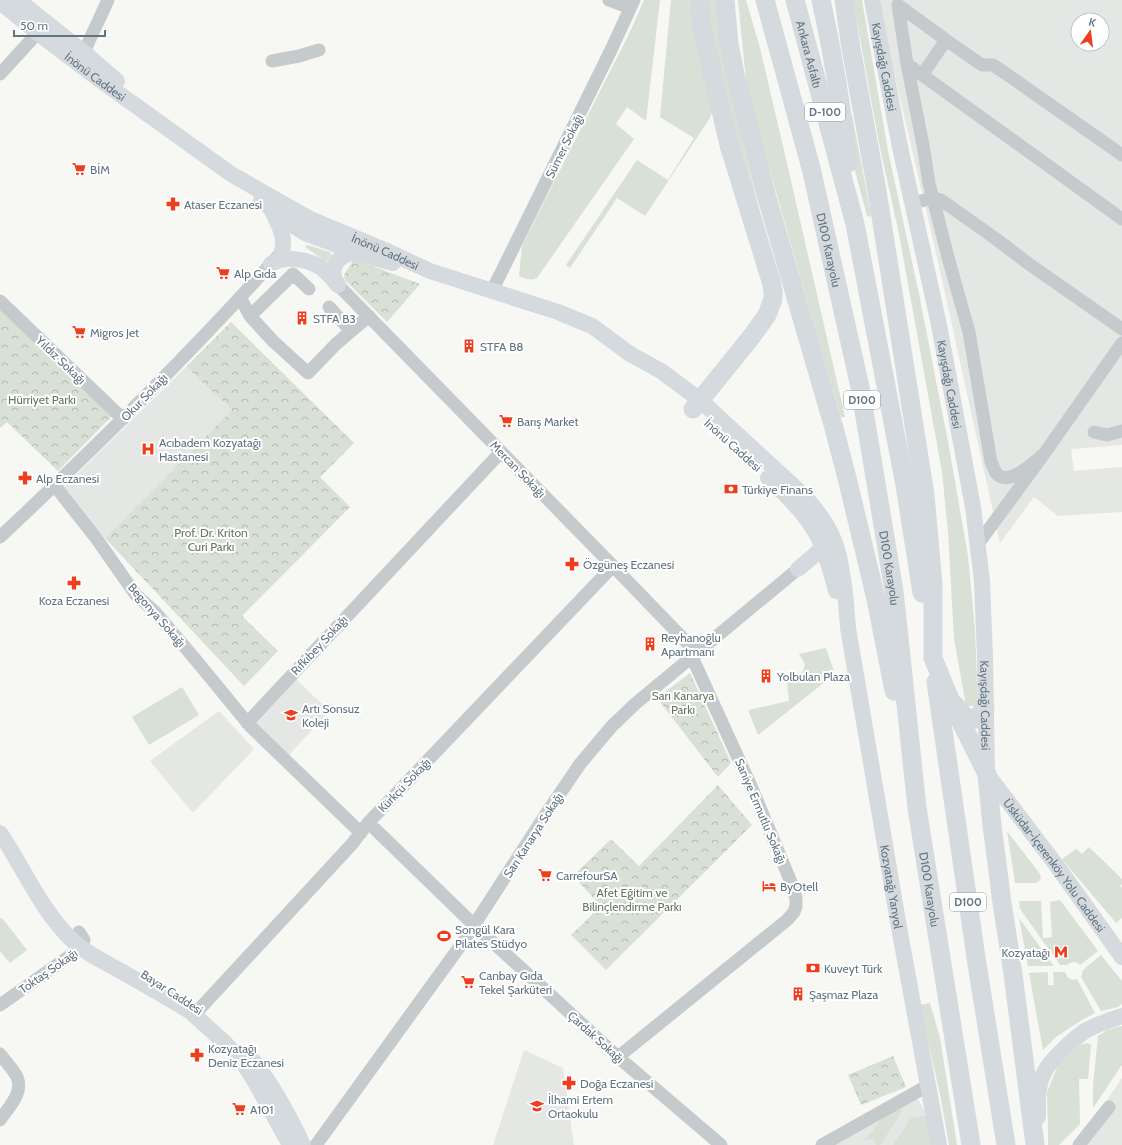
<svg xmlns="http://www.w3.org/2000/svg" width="1122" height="1145" viewBox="0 0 1122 1145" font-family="Cabin,sans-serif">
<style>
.built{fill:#e5e7e5;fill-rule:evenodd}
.grass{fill:#d9e0d5}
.forest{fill:url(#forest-crowns)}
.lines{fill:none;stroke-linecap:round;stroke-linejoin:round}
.minor{stroke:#c5cacc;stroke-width:13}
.major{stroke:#d5dade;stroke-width:16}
.highway{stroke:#d5dade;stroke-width:19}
.labels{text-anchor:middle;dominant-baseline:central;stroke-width:4;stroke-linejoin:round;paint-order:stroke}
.shield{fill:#fff;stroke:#909ea7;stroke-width:1}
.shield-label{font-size:11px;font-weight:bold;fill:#617581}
.street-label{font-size:12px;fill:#617581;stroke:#fff}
.poi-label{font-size:12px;fill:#617581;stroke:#fff;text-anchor:start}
.park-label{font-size:12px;fill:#667960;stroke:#fff}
</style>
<defs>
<pattern id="forest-crowns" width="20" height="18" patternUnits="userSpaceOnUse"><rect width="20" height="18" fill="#d9e0d5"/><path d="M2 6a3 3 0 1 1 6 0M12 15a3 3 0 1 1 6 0" fill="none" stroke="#b3bab2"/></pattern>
</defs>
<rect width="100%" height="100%" fill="#f7f7f4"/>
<path class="built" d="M877,0H1122V445L1071,449L1074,471L1122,467V512L1058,516L1034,497L1000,543L934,244ZM1078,20H1102V44H1078Z
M186,367L232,410L105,538L62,489Z
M294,677L329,711L287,757L251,719Z
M219,711L254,749L193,813L150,761Z
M524,1050L563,1068L574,1145H493Z
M1122,1078V1145H1089L1079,1135L1101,1109Z
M915,1093L928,1118L933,1145H825Z"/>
<path class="grass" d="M644,0H660L646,121L627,107L616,124L634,139L537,278C531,281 526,279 519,276L522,246L554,182L629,34Z
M671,0H689L694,28L712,112L710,118L645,216L617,198L570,268L566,265L637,160L668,180L694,138L660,117Z
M704,0H723L742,140L760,212L774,259L745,180Z
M738,0H746L760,48L789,172L845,417H841L819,343L754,115L746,81Z
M853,0H862L888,151L919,294L949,447L968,556L975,629L978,706H966L954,638L948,532L942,472L899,234L879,143Z
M851,115H852L871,214L870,217L867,216L853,163Z
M307,245L330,252L332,255L327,262L325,261L305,247Z
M826,648L835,674L758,735L748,710L789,701L786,673L793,677C800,675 804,672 805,664L799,654Z
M182,687L199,715L149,745L132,717Z
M1007,831L1040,874L1041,878L1039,881L1036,883H1015Z
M1089,847L1122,879V884L1120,886L1122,888V918L1116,923L1062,859L1076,849L1082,854Z
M1060,900L1098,951L1080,965C1076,961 1072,961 1067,965H1060L1020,909L1019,901H1041L1043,938L1052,937L1050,902Z
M2,918L27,950L10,963L0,951V919Z
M1019,918L1054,966H1028Z
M1101,955L1122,981V1004L1118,1007L1101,1011L1081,977L1083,970Z
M1048,972V985H1054L1053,972H1065L1068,978L1074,980L1077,979L1095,1013L1082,1020L1056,1037L1043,1050L1029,973Z
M930,1003L940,1038L957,1145H949L941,1099L920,1005Z
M1122,1026V1065L1093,1108V1085L1098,1036L1107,1030Z
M1087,1043L1091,1045L1088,1079H1079L1080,1124L1059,1145H1048V1133L1047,1092L1059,1063L1080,1045Z
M899,1109L903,1110L880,1145H876L874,1140L869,1139L865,1141L881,1119Z
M925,1116L928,1118L933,1145H893L911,1118Z"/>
<path class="forest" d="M354,259L420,284L387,322L345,280L344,275Z
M0,301L114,414L58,471L7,422L0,428Z
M231,322L354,443L320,477L350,507L242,616L278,651L244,686L105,538L232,410L186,367Z
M690,673L731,763L718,777L657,698Z
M718,785L752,825L606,970L571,935L601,906L573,876L611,839L639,866Z
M893,1056L906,1087L861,1105L848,1075Z"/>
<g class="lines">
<path class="minor" d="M609,0L630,8
M898,5L907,64L923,145L929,183L949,261L969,332L991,462C993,465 994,470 996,473C1008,488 1034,462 1044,454
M898,5L946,40L982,65H993L1005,73L1122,155
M75,48L84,52L108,0
M272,61L299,56L319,50
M907,64L1122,219
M0,74L43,27
M922,75L946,40
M913,203L933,198L941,200L996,239L1029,264L1122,329
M338,285L613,566L697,653
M492,291L610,52L634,0
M240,297L250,316L273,341L308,373L336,344L369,316
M0,301L123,419
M329,307L351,331
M250,316L293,274L309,289
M1094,432L1107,435L1122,431
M55,486L96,538L136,595L155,612L195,659L250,726L361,833
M0,537C96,447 189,355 277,257
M978,544L1044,454L1122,343
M247,723L501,452
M375,829L474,925L618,1057L721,1145
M0,1005L81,948L83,945L84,940L79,932
M194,1015L352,844L368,823L613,566
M0,1054C5,1061 13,1069 17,1077C24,1093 8,1108 0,1120
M618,1057L787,920L794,912L796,906V898L793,887L751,786L692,657
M316,1145L463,942L548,811L580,764L612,726L635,704L798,569
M822,1145L929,1085
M1079,1145L1109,1107"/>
<g class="major">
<path d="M18,0L87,55L117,81"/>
<path id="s1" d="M872,0L900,147L939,325L973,507L982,581L985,657L987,774L1057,866L1122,957"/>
<path id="s2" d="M0,2L38,33L100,80L231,174L310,219L389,252L430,271L558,312L592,326L630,354L661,371L700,400L802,494C818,510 832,530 838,552C841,563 842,574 844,585C846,600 847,614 848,628L900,933L939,1145"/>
<path d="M261,200L290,224L305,233L361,254L393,263"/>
<path d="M272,211C278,224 286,236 282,251"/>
<path d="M271,264C285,255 306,259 320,267C327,271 332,279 338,285"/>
<path d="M338,285C325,267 342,250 361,254"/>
<path d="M768,478C786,495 805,513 817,535C826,552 831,572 836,591"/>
<path d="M798,569L824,547L827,541"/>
<path d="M0,833C24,868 40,909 71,939C84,952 101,960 117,969C142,983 167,997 191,1012L225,1043L242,1061L254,1080L290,1145"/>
<path d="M252,1059C273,1085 289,1115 303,1145"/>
<path d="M1038,1117C1038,1104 1037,1088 1043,1075C1048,1062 1073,1039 1085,1031C1097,1024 1110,1020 1122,1016"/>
</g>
<g class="highway">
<path d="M725,0L729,44L736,79L767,198L834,428L847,478L876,599L894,691"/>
<path id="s3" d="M765,0L811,168L860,387L894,591L917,808L971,1145"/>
<path id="s4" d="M795,0L855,224L905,485L922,593"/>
<path d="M821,0C833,54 842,108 848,163"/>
<path d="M844,0L851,48L877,191L925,495L933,585V658L951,702L987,774L992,826L998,871L1001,896L1013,974L1035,1145"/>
<path d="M693,409L752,336L767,315L773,299V291L771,281L729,145L702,28L699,0"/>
<path d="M936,682L977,964L1006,1145"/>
<path d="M955,705L966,718L977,719L985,707"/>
</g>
</g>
<defs>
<g id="supermarket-bare" transform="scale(1.08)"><path d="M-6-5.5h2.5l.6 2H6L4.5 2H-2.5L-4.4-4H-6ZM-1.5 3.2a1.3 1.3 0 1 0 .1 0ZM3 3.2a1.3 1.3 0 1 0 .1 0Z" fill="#ed3e1e" stroke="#fff" stroke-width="2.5" paint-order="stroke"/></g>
<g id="pharmacy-bare" transform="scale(1.08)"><path d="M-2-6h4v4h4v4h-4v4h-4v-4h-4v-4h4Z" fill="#ed3e1e" stroke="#fff" stroke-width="2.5" paint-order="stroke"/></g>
<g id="building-bare" transform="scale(1.08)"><path d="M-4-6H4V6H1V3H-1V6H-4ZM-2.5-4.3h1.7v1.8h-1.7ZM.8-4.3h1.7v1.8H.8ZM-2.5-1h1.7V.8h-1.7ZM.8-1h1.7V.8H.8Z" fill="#ed3e1e" stroke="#fff" stroke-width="2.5" paint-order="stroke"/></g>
<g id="hospital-bare" transform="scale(1.08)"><path d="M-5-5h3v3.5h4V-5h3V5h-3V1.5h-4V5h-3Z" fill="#ed3e1e" stroke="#fff" stroke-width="2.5" paint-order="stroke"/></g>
<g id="bank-bare" transform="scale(1.08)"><path d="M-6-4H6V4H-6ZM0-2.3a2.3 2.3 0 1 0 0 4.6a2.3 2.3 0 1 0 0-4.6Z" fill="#ed3e1e" stroke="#fff" stroke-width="2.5" paint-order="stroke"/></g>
<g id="school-bare" transform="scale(1.08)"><path d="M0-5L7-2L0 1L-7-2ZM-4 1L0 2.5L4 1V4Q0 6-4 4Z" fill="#ed3e1e" stroke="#fff" stroke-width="2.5" paint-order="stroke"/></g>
<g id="hotel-bare" transform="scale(1.08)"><path d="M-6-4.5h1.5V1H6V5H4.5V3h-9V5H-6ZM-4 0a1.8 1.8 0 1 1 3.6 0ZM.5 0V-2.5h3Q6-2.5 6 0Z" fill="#ed3e1e" stroke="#fff" stroke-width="2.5" paint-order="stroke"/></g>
<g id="stadium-bare" transform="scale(1.08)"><path d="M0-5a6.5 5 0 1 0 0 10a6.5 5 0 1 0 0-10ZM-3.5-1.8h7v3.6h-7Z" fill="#ed3e1e" stroke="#fff" stroke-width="2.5" paint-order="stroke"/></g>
<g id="metro-bare" transform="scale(1.08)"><path d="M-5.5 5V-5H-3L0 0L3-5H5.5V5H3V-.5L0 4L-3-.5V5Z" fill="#ed3e1e" stroke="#fff" stroke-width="2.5" paint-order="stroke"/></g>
</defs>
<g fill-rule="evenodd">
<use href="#supermarket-bare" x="79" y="169"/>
<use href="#pharmacy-bare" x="173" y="204"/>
<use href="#supermarket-bare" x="223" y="273"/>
<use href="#building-bare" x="302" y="318"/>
<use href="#supermarket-bare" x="79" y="332"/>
<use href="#building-bare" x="469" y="346"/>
<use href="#supermarket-bare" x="506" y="421"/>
<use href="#hospital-bare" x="148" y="449"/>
<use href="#pharmacy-bare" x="25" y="478"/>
<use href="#bank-bare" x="731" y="489"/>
<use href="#pharmacy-bare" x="572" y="564"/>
<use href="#pharmacy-bare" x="74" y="583"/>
<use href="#building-bare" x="650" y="644"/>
<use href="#building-bare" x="766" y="676"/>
<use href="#school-bare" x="291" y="715"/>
<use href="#supermarket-bare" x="545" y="875"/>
<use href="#hotel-bare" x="769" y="886"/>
<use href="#stadium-bare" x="444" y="936"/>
<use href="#metro-bare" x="1061" y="952"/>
<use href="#bank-bare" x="813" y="968"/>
<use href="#supermarket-bare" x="468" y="982"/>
<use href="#building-bare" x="798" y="994"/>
<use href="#pharmacy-bare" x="197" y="1055"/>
<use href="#pharmacy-bare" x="569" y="1083"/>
<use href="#school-bare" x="537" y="1106"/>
<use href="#supermarket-bare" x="239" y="1109"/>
</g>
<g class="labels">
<g class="shield">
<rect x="805" y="103" width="40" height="18" rx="3"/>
<rect x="844" y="391" width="36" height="18" rx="3"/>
<rect x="950" y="893" width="36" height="18" rx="3"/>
</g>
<g class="shield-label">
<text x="825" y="112">D-100</text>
<text x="862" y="400">D100</text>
<text x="968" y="902">D100</text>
</g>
<g class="street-label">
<text stroke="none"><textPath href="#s4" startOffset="56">Ankara Asfaltı</textPath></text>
<text stroke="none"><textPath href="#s1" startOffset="68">Kayışdağı Caddesi</textPath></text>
<text stroke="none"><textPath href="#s2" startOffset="121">İnönü Caddesi</textPath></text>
<text transform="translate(564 146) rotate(-64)">Sümer Sokağı</text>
<text stroke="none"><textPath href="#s3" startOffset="258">D100 Karayolu</textPath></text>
<text stroke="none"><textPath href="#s2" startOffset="461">İnönü Caddesi</textPath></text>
<text transform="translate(61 360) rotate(44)">Yıldız Sokağı</text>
<text stroke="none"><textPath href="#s1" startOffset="392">Kayışdağı Caddesi</textPath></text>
<text transform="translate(144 397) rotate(-46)">Okur Sokağı</text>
<text transform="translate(733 445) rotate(42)">İnönü Caddesi</text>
<text transform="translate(518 469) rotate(46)">Mercan Sokağı</text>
<text stroke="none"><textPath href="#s3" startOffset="582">D100 Karayolu</textPath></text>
<text transform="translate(157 615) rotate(49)">Begonya Sokağı</text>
<text transform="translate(319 645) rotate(-47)">Rıfkıbey Sokağı</text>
<text stroke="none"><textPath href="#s1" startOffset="716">Kayışdağı Caddesi</textPath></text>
<text transform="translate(404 785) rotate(-46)">Kürkçü Sokağı</text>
<text transform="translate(761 811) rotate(67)">Saniye Ermutlu Sokağı</text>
<text transform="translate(533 835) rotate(-57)">Sarı Kanarya Sokağı</text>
<text stroke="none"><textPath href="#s1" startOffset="898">Üsküdar-İçerenköy Yolu Caddesi</textPath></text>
<text stroke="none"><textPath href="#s2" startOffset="1359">Kozyatağı Yanyol</textPath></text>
<text stroke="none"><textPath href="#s3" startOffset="906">D100 Karayolu</textPath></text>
<text transform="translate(48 971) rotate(-35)">Toktaş Sokağı</text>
<text transform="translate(172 992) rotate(33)">Bayar Caddesi</text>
<text transform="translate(596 1037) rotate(42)">Çardak Sokağı</text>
</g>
<g class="poi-label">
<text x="90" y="169">BİM</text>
<text x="184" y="204">Ataser Eczanesi</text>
<text x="234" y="273">Alp Gıda</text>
<text x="313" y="318">STFA B3</text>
<text x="90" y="332">Migros Jet</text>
<text x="480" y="346">STFA B8</text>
<text x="517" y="421">Barış Market</text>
<text x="159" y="442">Acıbadem Kozyatağı<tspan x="159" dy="14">Hastanesi</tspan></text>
<text x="36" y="478">Alp Eczanesi</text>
<text x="742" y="489">Türkiye Finans</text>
<text x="583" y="564">Özgüneş Eczanesi</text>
<text x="74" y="600" text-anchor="middle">Koza Eczanesi</text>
<text x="661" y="637">Reyhanoğlu<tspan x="661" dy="14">Apartmanı</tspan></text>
<text x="777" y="676">Yolbulan Plaza</text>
<text x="302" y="708">Artı Sonsuz<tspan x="302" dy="14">Koleji</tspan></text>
<text x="556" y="875">CarrefourSA</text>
<text x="780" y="886">ByOtell</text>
<text x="455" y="929">Songül Kara<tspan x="455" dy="14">Pilates Stüdyo</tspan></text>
<text x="1050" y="952" text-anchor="end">Kozyatağı</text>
<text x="824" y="968">Kuveyt Türk</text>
<text x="479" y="975">Canbay Gıda<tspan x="479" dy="14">Tekel Şarküteri</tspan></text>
<text x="809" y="994">Şaşmaz Plaza</text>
<text x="208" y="1048">Kozyatağı<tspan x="208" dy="14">Deniz Eczanesi</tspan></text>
<text x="580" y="1083">Doğa Eczanesi</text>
<text x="548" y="1099">İlhami Ertem<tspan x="548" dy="14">Ortaokulu</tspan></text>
<text x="250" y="1109">A101</text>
</g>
<g class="park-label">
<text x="42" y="399">Hürriyet Parkı</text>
<text x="211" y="532">Prof. Dr. Kriton<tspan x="211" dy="14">Curi Parkı</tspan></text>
<text x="683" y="695">Sarı Kanarya<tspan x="683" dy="14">Parkı</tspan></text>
<text x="632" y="892">Afet Eğitim ve<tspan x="632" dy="14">Bilinçlendirme Parkı</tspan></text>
</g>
</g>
<g transform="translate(1090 32) rotate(14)"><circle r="19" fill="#ffffff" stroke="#c0c8cd"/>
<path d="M0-3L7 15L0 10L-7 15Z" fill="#ed3e1e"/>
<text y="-6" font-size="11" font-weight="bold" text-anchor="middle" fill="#617581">K</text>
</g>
<path d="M14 30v6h91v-6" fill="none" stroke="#617581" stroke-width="2"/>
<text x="20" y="30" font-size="12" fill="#617581" stroke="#ffffff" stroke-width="3" paint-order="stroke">50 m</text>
</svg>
